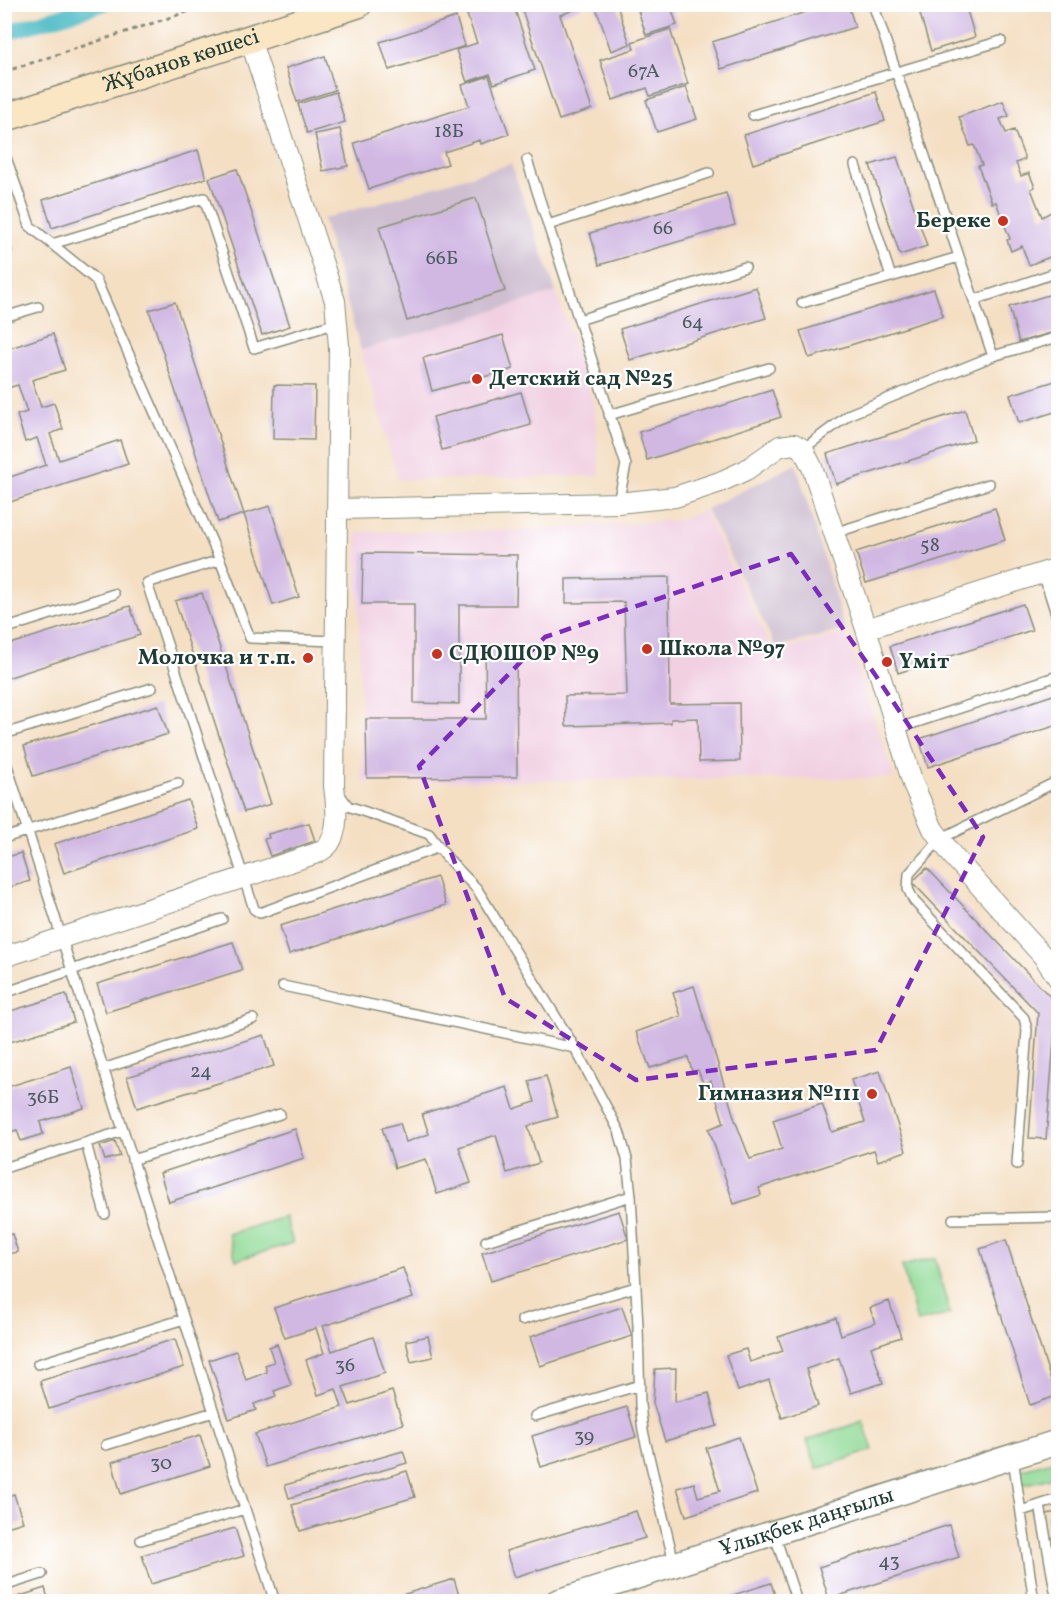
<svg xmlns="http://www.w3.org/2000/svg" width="1063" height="1606" viewBox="0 0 1063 1606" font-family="Vollkorn,serif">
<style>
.built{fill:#f1d0e2}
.industrial{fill:#cebed0}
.green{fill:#90da97;stroke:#588c66;stroke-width:1.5}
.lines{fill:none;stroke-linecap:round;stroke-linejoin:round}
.canal{stroke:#4cbac5;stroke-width:16}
.building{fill:#d0b8e3}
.service-casing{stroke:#8a8e7c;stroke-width:12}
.minor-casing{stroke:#8a8e7c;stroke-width:22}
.tertiary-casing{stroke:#8a8e7c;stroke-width:27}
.secondary-casing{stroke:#8a8e7c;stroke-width:30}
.path{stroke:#8a8e7c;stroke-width:3;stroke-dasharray:4.5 4.5;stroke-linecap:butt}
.service{stroke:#fff;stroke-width:9}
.minor{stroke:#fff;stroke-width:20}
.tertiary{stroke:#fff;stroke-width:24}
.secondary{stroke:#fbe6c4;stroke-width:27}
.marked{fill:none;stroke:#7b2cbf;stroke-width:4.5;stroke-dasharray:12 8;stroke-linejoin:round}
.poi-dot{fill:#c8321e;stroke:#fff;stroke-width:2}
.labels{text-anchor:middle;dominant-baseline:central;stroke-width:4.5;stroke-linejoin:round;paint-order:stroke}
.number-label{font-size:20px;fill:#4b5c60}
.street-label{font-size:22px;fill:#1f3d34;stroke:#fff}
.poi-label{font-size:22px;font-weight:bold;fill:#1f3d34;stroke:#fff;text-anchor:start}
</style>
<rect width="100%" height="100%" fill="#fff"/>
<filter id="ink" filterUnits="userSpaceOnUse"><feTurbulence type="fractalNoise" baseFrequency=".0167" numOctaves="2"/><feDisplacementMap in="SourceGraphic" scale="12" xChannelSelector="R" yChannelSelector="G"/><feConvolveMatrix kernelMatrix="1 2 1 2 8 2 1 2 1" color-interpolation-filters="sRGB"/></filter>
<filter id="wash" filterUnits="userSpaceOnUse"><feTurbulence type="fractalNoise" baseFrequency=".008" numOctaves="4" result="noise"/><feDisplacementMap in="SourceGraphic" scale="24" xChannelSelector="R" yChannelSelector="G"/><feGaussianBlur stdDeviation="1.35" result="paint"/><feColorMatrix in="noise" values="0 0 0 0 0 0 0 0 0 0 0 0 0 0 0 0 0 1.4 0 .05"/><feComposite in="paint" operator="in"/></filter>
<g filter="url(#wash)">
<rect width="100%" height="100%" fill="#f4dfc3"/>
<path class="built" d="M556,292L595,409L600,476L398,480L361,350Z
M704,510L773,651L846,634L894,778L362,782L357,532L522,530L680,520Z"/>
<path class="industrial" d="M511,164L556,292L361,350L323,219Z
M796,464L845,630L776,647L706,509Z"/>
<path class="green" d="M285,1217L293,1243L236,1260L228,1234Z
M935,1258L950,1314L917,1322L902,1266Z
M863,1421L873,1450L817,1469L807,1440Z
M1056,1460L1058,1476L1022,1485L1019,1470Z"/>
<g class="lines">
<path class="canal" d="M4,33L102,4"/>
</g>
<g id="blocks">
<path class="building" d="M488,4H513L535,70L494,84L490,74L467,82L456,50L477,43L466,12Z
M520,4H581L582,7L560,15L592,109L559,120Z
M636,4H670L677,25L646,35Z
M831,4H848L855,27L721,69L712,42Z
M917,4H965L975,37L931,51Z
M595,5H617L630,44L611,51Z
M456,17L465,46L389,70L380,42Z
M670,29L688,84L650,96L647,88L613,100L600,60L634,49L632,42Z
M325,56L335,90L297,102L286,68Z
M489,76L509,134L481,144L480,140L444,152L448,164L369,189L354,143L469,106L462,85Z
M686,87L697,119L657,132L646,100Z
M336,92L345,122L307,133L298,104Z
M876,92L885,121L753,164L744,135Z
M1003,101L1009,116L1000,119L1006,133L1014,130L1025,159L1016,163L1021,176L1029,173L1035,187L1031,189L1042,217L1058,208V254L1029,265L1022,246L1011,251L1007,240L1010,239L996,202L992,203L978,166L982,165L974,145L970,146L959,117Z
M340,129L348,166L323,171L315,134Z
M198,150L206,178L52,228L43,200Z
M897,157L927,246L900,255L870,165Z
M237,169L290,326L262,335L209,178Z
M726,193L735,225L599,265L590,233Z
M476,198L505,291L407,321L379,227Z
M756,287L766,318L630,360L620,329Z
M934,289L943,316L809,358L800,331Z
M1058,292V331L1019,342L1009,307Z
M175,302L244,514L218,522L149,310Z
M53,334L65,370L32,380L41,407L54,403L63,429L50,434L59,460L120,440L128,464L4,504V479L46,465L37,438L25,442L17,415L27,412L18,385L4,389V350Z
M503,335L513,369L432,391L423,358Z
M1058,380V411L1019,423L1010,395Z
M274,385L315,386L314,440L273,439Z
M772,390L781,417L647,460L639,432Z
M521,392L531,425L442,450L433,417Z
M965,410L974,440L836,484L827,454Z
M270,506L299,597L273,605L244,514Z
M995,508L1005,540L866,583L856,552Z
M363,553L517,555L516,605H459V704L414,703V604H362Z
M669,577L670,704L739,703L740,761L699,762L698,718L671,719V723L566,726L565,696L627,695L624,602L566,603V579Z
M202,593L271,804L244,812L175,601Z
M1023,604L1032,630L898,673L890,646Z
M130,606L140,635L4,679V646Z
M485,645H516L517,777L367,778L366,719H486Z
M1053,695L1058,711V725L928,767L919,739Z
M158,705L168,734L33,776L24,746Z
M188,800L198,829L64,873L54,844Z
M309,823L315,841L270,856L264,839L269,838L268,834Z
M21,853L30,881L4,889V858Z
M927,868L1057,1004L1046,1139L1029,1138L1038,1013L912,882Z
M437,877L446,905L289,954L280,926Z
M233,942L242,970L106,1012L97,984Z
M694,986L735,1120L750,1159L782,1149L773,1120L822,1104L832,1132L865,1122L851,1080L880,1071L906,1151L878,1161L874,1150L759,1188L761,1195L734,1204L709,1129L724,1123L711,1081L703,1083L698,1070L692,1071L688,1057L650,1068L636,1032L681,1016L673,993Z
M66,994L74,1022L4,1044V1013Z
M264,1035L274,1066L137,1108L127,1077Z
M71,1067L84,1108L40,1122L43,1134L21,1141L17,1130L4,1134V1088Z
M546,1076L558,1117L528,1126L539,1163L507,1173L496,1135L459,1147L471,1183L437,1194L426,1159L395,1168L382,1128L400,1123L406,1142L429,1134L422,1114L507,1087L514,1109L535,1102L529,1081Z
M295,1129L304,1158L169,1202L160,1173Z
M115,1141L120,1156L105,1160L100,1146Z
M619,1211L628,1239L491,1281L482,1253Z
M12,1234L18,1252L4,1255V1236Z
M1006,1240L1056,1396L1030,1405L980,1249Z
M403,1268L413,1298L323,1326L332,1351L373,1337L385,1373L343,1387L350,1405L392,1391L403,1424L266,1467L255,1434L342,1407L336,1389L318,1395L306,1360L324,1353L316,1328L285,1338L274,1308Z
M889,1301L901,1337L871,1347L883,1383L851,1393L839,1358L806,1369L818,1406L782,1418L769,1380L738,1391L726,1355L746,1349L750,1362L783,1351L778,1337L836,1318L841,1335L875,1323L870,1308Z
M622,1307L632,1336L540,1366L530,1337Z
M428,1336L433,1357L411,1362L406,1341Z
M175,1339L184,1367L49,1409L40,1381Z
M277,1344L291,1385L274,1391L276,1396L254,1404L256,1410L229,1419L209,1360L236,1351L246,1380L267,1372L265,1365L274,1362L269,1347Z
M676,1368L675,1402L709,1393L717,1426L665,1441L653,1403L655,1369Z
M627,1407L636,1437L541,1467L532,1436Z
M200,1435L210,1466L121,1494L112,1462Z
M739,1437L757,1493L686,1516L677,1488L694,1483L698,1497L720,1491L706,1448Z
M403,1451L407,1463L289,1498L285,1485Z
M407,1471L415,1497L300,1531L292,1505Z
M14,1494L23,1522L4,1528V1497Z
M636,1511L645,1538L514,1577L506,1551Z
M1058,1512V1570L1057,1571L1046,1514Z
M949,1525L959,1557L829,1599L819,1567Z
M235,1528L244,1556L151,1584L142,1555Z
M454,1579L461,1602H382V1601Z
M771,1583L777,1602H714V1601Z
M45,1588L49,1602H5V1601Z"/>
</g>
</g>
<g filter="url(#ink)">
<use href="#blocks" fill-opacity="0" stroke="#8a8e7c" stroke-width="1.5"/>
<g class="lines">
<g class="service-casing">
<path id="service" d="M873,4L993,356
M753,115L1001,41
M4,152L30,226L96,280L220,560L250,638L336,641
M527,160L626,465L618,503
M855,165L891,277
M548,225L709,173
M52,244L204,198L254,348L337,323
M4,251L7,250
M974,300L1058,272
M802,303L959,257
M4,317L38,307
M579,320L745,267
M609,415L769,368
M803,449L850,414L993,356L1058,337
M834,533L989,484
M220,560L147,583L254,909L260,913L439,847
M1043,573L1058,620
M4,629L114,594
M896,729L1058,676
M4,734L152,688
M4,756L72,971L275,1602
M340,795L348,806L429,834L448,859L477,889L575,1048L619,1131L627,1159L631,1196L638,1326L640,1405L643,1431L674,1563
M4,838L178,783
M283,986L575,1048
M4,993L222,919
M103,1069L253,1019
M86,1143L105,1214
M132,1160L280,1114
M1017,1164L1027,1030L1024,1018L914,901L908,889L909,874L940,839L1058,781
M4,1168L123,1131
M953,1219L1058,1217
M486,1241L631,1196
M522,1320L636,1287
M38,1364L184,1319
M535,1416L640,1385
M106,1445L214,1412
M1013,1458L1034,1602
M1040,1505L1057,1602
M1021,1511L1058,1499
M774,1533L797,1602
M141,1540L245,1509
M4,1586L42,1574"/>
</g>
<g class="minor-casing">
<path id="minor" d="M338,509L618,503L675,497L720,482L746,470L780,446L794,444L803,449L812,467L866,629L913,784L933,829L952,855L1043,956L1058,978
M866,629L1058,568
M4,957L317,853C321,851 326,848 329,844C340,828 336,804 334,786L339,346L335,301L250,39"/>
</g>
<g class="tertiary-casing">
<g id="tertiary">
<path id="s1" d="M557,1602L1058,1442"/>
</g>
</g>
<g class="secondary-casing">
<g id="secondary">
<path id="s2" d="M4,118L358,4"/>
</g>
</g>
<path class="path" d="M4,72L211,4"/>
<use href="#service" class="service"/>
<use href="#minor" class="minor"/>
<use href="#tertiary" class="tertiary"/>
<use href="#secondary" class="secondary"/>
</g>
</g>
<path class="marked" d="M791,554L876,676L983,837L876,1050L636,1080L505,998L419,766L545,637Z"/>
<g class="poi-dot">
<circle cx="1003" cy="221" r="6"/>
<circle cx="477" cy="379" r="6"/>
<circle cx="647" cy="649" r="6"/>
<circle cx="437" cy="654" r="6"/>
<circle cx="308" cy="658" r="6"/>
<circle cx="887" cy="662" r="6"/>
<circle cx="872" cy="1094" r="6"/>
</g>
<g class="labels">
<g class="number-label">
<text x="644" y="72">67А</text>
<text x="449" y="132">18Б</text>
<text x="663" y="229">66</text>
<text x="442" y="259">66Б</text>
<text x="693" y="323">64</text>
<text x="930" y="546">58</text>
<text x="201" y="1072">24</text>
<text x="43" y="1098">36Б</text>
<text x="345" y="1366">36</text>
<text x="584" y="1437">39</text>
<text x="161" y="1464">30</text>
<text x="889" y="1562">43</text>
</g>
<g class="street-label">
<text stroke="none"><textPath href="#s2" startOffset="186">Жұбанов көшесі</textPath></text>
<text stroke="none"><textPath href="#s1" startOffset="262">Ұлықбек даңғылы</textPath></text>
</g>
<g class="poi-label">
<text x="991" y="221" text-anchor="end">Береке</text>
<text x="489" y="379">Детский сад №25</text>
<text x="659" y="649">Школа №97</text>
<text x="449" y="654">СДЮШОР №9</text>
<text x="296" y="658" text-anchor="end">Молочка и т.п.</text>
<text x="899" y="662">Үміт</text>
<text x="860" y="1094" text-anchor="end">Гимназия №111</text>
</g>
</g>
<rect width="1063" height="1606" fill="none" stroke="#fff" stroke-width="24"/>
</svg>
